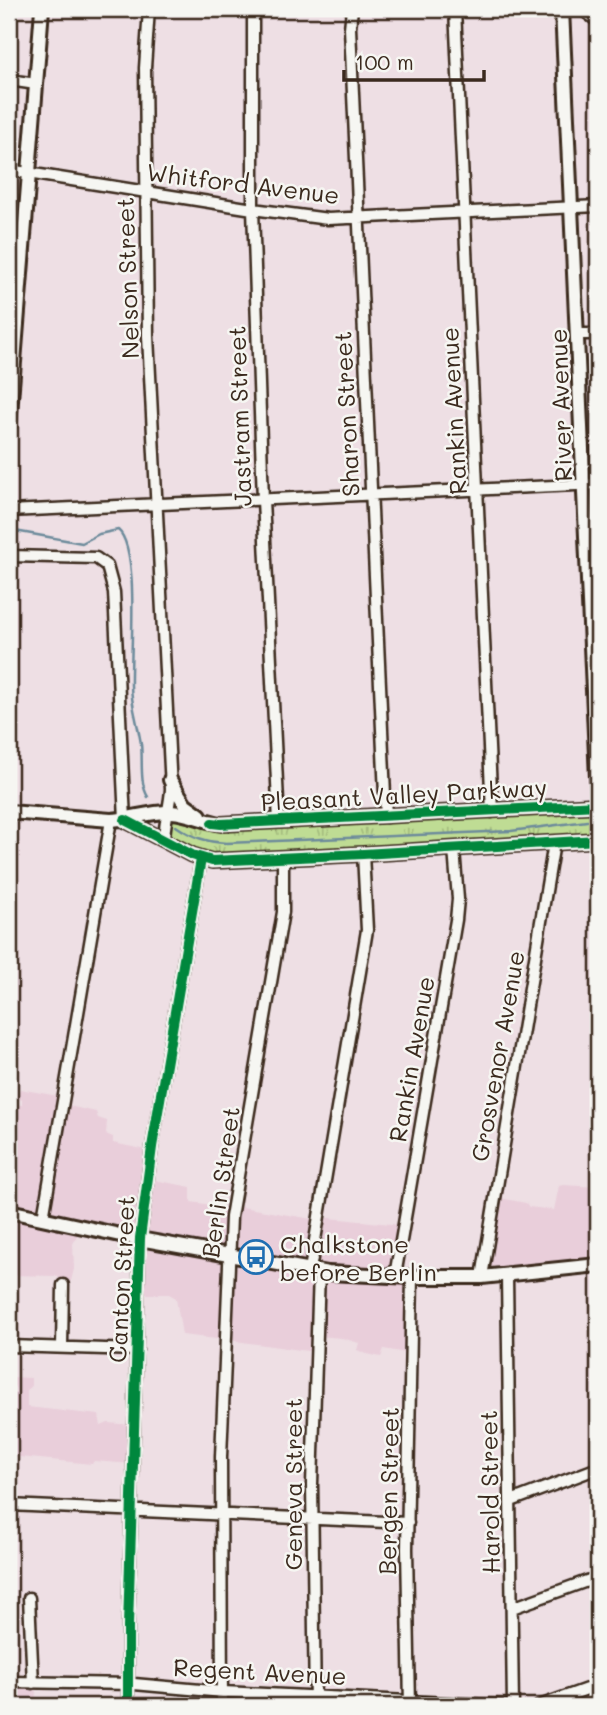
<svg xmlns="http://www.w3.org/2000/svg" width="607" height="1715" viewBox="0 0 607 1715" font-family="Mali,sans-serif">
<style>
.built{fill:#e9ceda}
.park{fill:url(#park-tufts);stroke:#7d8359;stroke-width:2}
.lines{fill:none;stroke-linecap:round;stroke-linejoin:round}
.stream{stroke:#6d8b9b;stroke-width:2.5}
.street-casing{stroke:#3b2a1e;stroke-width:15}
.secondary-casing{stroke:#3b2a1e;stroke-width:18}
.primary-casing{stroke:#3b2a1e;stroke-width:19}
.street{stroke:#f6f6f2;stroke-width:10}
.secondary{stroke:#f6f6f2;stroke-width:12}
.primary{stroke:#f6f6f2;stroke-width:14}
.cycleway-casing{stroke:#f6f6f2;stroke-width:15}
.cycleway{stroke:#00873e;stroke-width:10}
.labels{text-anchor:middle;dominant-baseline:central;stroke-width:5;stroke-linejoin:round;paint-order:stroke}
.street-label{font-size:24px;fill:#3b2a1e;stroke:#f6f6f2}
.poi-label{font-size:24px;fill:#3b2a1e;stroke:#f6f6f2;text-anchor:start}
</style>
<defs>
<pattern id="park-tufts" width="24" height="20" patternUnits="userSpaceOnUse" patternTransform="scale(1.75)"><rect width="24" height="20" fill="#bfdc94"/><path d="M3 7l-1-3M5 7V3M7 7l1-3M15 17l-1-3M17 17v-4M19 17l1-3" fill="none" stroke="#a5bd7f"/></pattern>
</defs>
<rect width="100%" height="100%" fill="#eedfe4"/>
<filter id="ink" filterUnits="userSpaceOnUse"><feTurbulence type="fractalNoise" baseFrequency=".0143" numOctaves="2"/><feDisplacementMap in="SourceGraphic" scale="14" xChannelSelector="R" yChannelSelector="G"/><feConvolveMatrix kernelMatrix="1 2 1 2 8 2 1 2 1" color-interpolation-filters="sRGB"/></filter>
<g filter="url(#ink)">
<path class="built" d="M9,1063L14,1064L9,1103L22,1105V1100L16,1097L20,1089L63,1097L64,1105L96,1112L98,1118L107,1121L106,1134L113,1137V1143L152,1151L149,1179L191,1187V1202L232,1208L236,1206L318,1220L319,1217L401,1225L396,1275L412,1280L411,1354L384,1349L381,1357L367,1354L357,1350L359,1343L342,1338L318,1336L315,1352L235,1341L227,1336L225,1340L182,1335L176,1298L169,1294H140V1240L80,1229L73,1244L74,1269L71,1281L65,1285L57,1276L9,1275Z
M563,1185L598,1187V1269L483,1279L495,1197L526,1203L529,1207L554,1210L559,1186Z
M12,1377L31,1378V1387L27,1390V1407L99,1415L101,1426L108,1423L134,1425L132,1464L94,1461L92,1464L9,1456V1396L16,1393L15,1387L10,1384Z
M9,1688L36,1689L35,1706H9Z"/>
<path class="park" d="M598,805V840L201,859L164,833L168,812L207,826Z"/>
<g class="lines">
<path class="stream" d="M15,531L82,543L99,534L118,530C140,548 130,655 131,685C131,704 138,724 141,744C143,761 139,782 148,797
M176,826C192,837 206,842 226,843L511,831L587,821"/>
<g class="street-casing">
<path id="street" d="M149,9L145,68L148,336L171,789C170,807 164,823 164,841
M253,9V209L263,500L279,822
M352,9L350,28L386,817
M455,9L492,812
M9,80L36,84
M9,170L253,209L328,219L598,206
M578,334H598
M9,511L598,484
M9,556L96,558L107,566L114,592L125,820
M43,1218L111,820
M310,1270L367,930L363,854
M395,1276L456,920L458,899L454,849
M507,1276L513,1706
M482,1277L554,843
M9,1346L137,1350
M62,1347L63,1285
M511,1501L598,1468
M9,1505L408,1523
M29,1598L33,1683
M512,1608L598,1577
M9,1682L134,1684L223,1692L510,1706
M128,1706V1626L140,1238L152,1147L201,859
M222,1706L221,1457L231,1217L283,912V858
M315,1706L312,1484L319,1272
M410,1706L407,1549L412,1277
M539,1706L598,1685"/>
</g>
<g class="secondary-casing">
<path id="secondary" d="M562,9L598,800
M9,425L42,9
M170,780L185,804L200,815
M9,812L111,820C131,819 151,811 172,812C188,813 204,821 221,824L598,805
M125,820L192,855L212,861L363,854L598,840
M9,1211L134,1238L328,1273L412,1277H482L598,1265"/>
</g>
<g class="primary-casing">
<path id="primary" d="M585,9L598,19"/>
</g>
<use href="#street" class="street"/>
<use href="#secondary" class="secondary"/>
<use href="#primary" class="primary"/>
<g class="cycleway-casing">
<path id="cycleway" d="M125,820L192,855L212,861L363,854L598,840
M212,823L221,824L598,805
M128,1706V1626L140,1238L152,1147L201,859"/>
</g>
<use href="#cycleway" class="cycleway"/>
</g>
</g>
<defs>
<g id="bus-ring" transform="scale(1.75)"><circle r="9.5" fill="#f6f6f2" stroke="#1f6fb2" stroke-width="1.5"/><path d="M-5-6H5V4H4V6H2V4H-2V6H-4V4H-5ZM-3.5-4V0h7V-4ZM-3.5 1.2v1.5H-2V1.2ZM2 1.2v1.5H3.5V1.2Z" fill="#1f6fb2"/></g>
</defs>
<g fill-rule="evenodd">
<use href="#bus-ring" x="256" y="1257"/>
</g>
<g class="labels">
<g class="street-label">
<text transform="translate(243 183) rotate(7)">Whitford Avenue</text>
<text transform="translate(127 278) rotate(-92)">Nelson Street</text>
<text transform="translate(560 405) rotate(-92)">River Avenue</text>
<text transform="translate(453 411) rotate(-93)">Rankin Avenue</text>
<text transform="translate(346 414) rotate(-93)">Sharon Street</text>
<text transform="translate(239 416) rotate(-92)">Jastram Street</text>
<text transform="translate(404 794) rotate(-3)">Pleasant Valley Parkway</text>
<text transform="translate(497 1056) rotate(-80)">Grosvenor Avenue</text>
<text transform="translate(411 1059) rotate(-80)">Rankin Avenue</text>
<text transform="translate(220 1182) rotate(-82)">Berlin Street</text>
<text transform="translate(121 1279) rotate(-87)">Canton Street</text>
<text transform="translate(292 1484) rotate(-90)">Geneva Street</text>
<text transform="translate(388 1491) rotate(-89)">Bergen Street</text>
<text transform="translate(489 1492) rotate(-91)">Harold Street</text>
<text transform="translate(260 1671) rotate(3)">Regent Avenue</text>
</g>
<g class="poi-label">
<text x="280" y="1243">Chalkstone<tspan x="280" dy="28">before Berlin</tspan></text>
</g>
</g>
<rect width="607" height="1715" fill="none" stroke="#f6f6f2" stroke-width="35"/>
<rect x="18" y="18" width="572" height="1680" fill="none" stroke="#3b2a1e" stroke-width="2.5" filter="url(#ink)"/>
<path d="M344 70v10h140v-10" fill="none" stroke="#3b2a1e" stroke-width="3.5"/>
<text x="355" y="70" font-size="21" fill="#3b2a1e" stroke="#f6f6f2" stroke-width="5" paint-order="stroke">100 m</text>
</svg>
